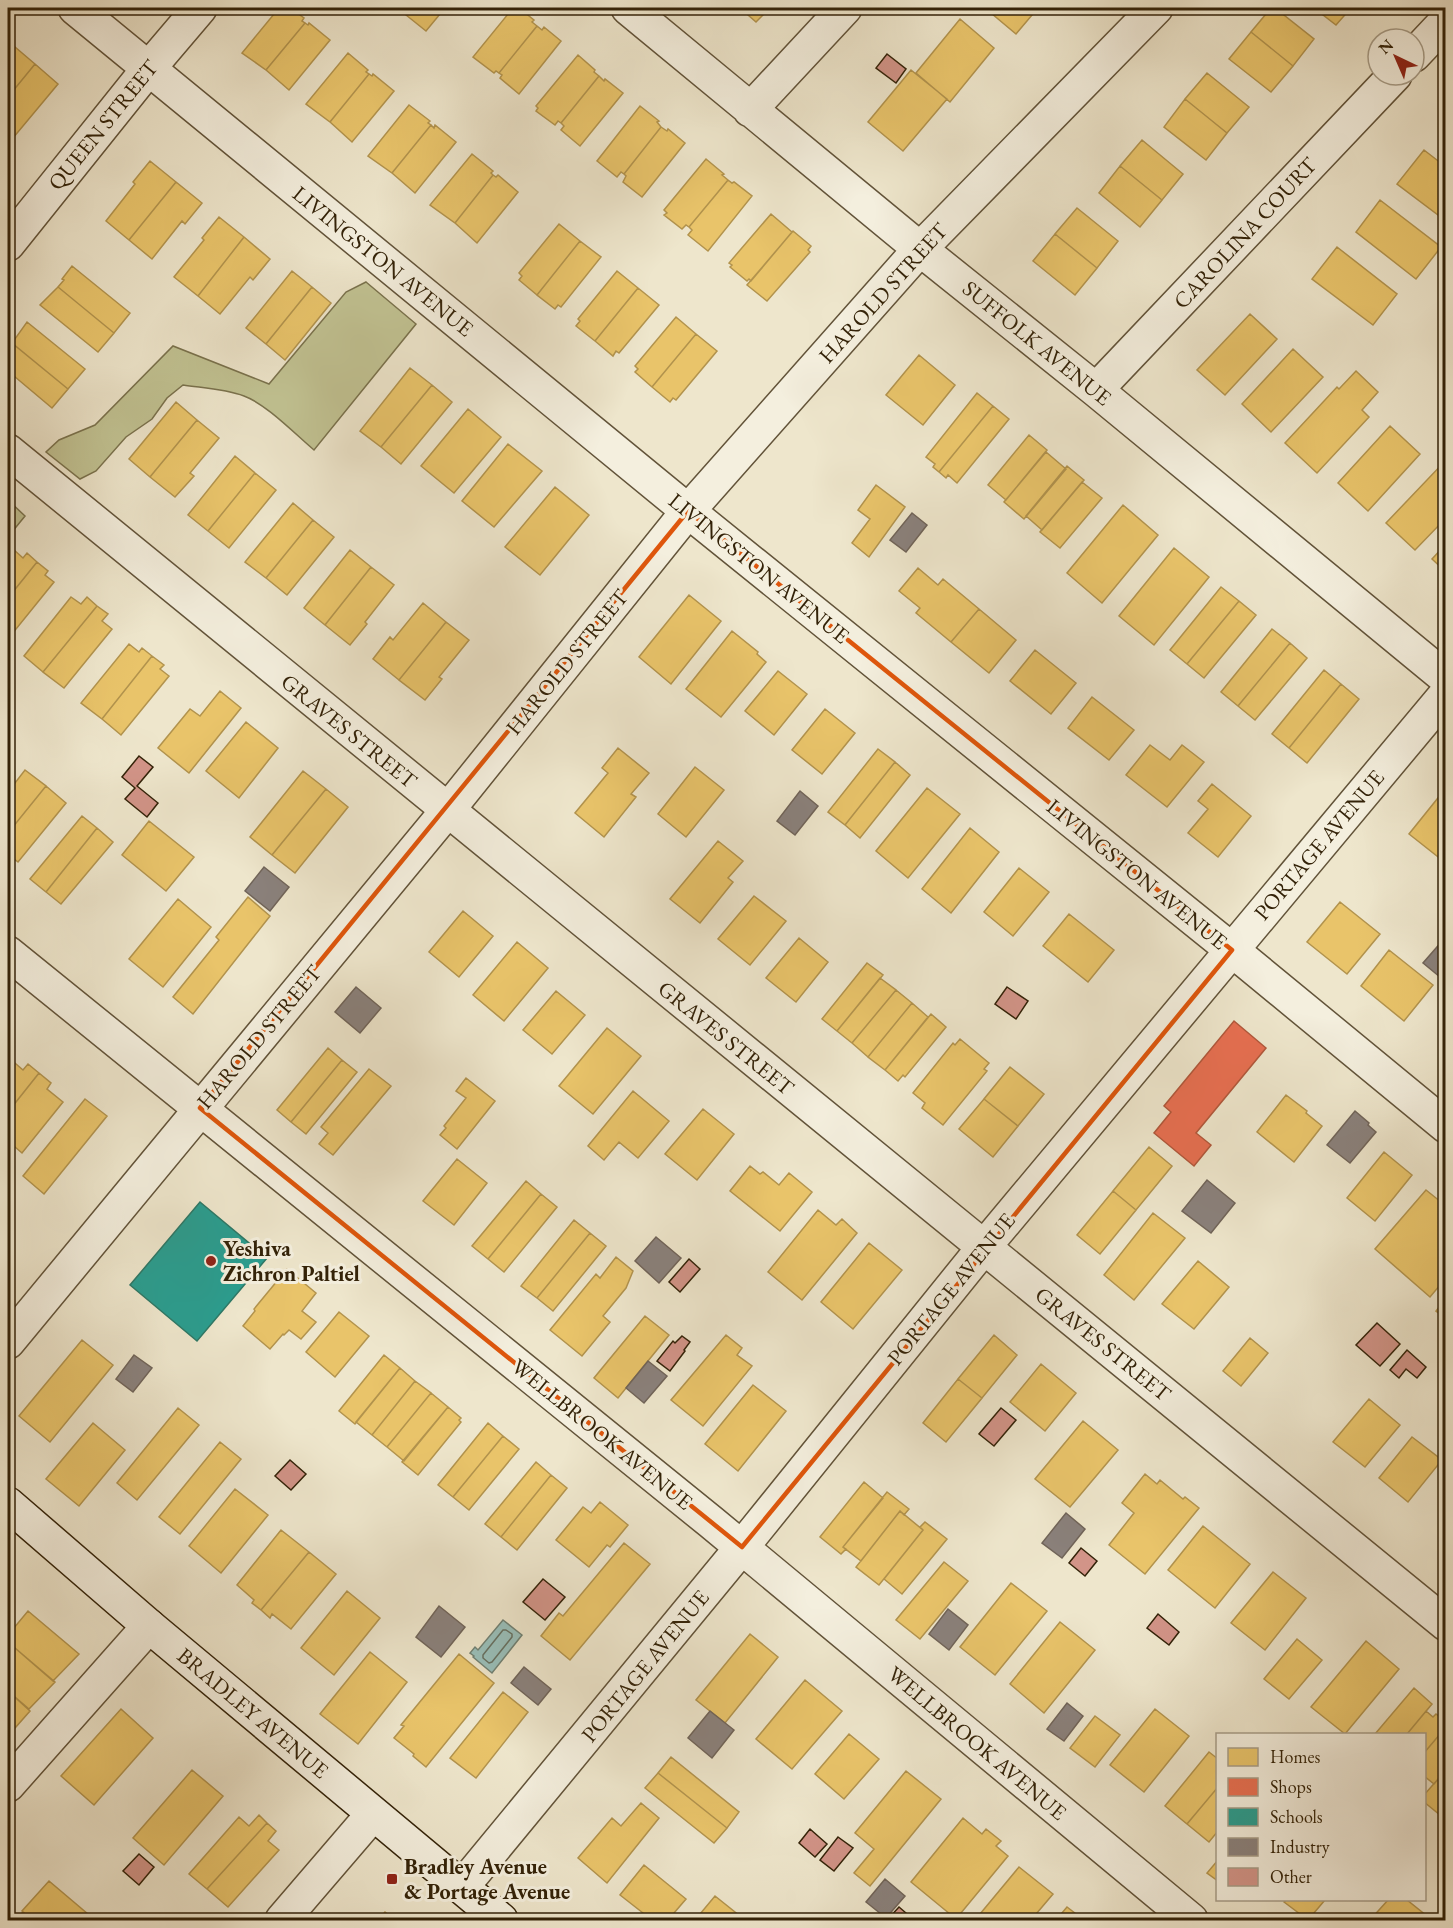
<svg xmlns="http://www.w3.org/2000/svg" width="1453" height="1928" viewBox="0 0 1453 1928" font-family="'EB Garamond',serif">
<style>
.green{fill:#c1c292;stroke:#7a724d;stroke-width:1.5}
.water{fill:#99bfba;stroke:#708073;stroke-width:1.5}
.homes{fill:#e9c46a;stroke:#b2934d;stroke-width:1.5}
.shops{fill:#e76f51;stroke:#b1583b;stroke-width:1.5}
.schools{fill:#2a9d8f;stroke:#2d7866;stroke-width:1.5}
.industry{fill:#8a817c;stroke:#706459;stroke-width:1.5}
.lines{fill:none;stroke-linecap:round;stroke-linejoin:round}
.shore{stroke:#667061;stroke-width:1.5}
.building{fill:#d29488;stroke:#332208;stroke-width:1.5}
.street-casing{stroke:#625339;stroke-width:36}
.secondary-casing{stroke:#332208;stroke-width:36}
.street{stroke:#f4efde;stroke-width:33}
.secondary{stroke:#f4efde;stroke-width:33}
.marked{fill:none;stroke:#df560c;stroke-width:4.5;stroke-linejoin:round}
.poi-dot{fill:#8f2418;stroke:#f4efde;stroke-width:2}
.labels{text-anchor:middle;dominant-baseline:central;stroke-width:6;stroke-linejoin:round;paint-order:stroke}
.street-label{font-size:22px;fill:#332208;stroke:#f4efde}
.poi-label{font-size:22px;font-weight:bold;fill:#332208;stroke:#f4efde;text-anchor:start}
</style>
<rect width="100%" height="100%" fill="#eee6cc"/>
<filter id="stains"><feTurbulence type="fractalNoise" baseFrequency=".00333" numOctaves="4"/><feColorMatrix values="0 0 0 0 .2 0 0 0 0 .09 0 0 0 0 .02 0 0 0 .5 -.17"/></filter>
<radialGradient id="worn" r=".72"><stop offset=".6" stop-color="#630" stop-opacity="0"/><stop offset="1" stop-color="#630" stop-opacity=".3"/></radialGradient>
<path class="green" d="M366,282L416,324L314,450C295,434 266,404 244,396C225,389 203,388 183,385L167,398L152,419L126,437L96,471L80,479L46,452L59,440L95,425L173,346L269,384L346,292Z
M8,500L25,516L8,537Z"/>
<path class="water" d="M503,1620L522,1635L492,1673L473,1657L474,1656L470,1653L475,1647L478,1650Z"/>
<path class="homes" d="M279,8H290L304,18L302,21L305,23L266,70L242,53Z
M397,8H412L406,15Z
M412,8H445L426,31L406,15Z
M513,8H519L534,20L532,22L537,26L499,73L496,71L494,73L473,57Z
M740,8H770L756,22Z
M985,8H1038L1016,34Z
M1271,8H1275L1314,39L1293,66L1251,32Z
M1314,8H1351L1336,25Z
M960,19L994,48L950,102L916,73Z
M305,23L308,25L309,23L330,40L289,90L266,70Z
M537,26L542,30L544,27L561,41L519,94L500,78L502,75L499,73Z
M1251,32L1293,66L1271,92L1229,59Z
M8,41L35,64L8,97Z
M348,53L368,70L366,72L369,74L330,122L306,104Z
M578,55L595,70L594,72L599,76L561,123L558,121L555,125L536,111L538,108L536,106Z
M35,64L58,84L8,144V97Z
M911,70L947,99L903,151L868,122Z
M1207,73L1249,107L1227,133L1185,99Z
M369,74L372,76L373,74L394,91L352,142L330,122Z
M599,76L604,81L605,79L623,93L580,146L561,130L564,126L561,123Z
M1185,99L1227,133L1206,160L1164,127Z
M409,105L430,121L428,123L431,125L392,173L368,156Z
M640,106L659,121L657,122L661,127L624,174L621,172L617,177L597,161Z
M431,125L434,128L435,125L456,142L415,193L392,173Z
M661,127L667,131L668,129L685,143L642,197L623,182L626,176L624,174Z
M1142,140L1183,174L1162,200L1120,166Z
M1424,150L1446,167V221L1397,184Z
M472,154L493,171L491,173L493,175L455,223L430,205Z
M706,159L724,174L722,175L728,180L689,227L686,225L682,229L664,215L667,213L664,210Z
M150,161L176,182L129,240L106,221L135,184L133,182Z
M1120,166L1162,200L1140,227L1099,193Z
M493,175L496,177L498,175L518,192L477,243L455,223Z
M728,180L732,183L734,182L752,196L708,251L688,235L692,230L689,227Z
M176,182L202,203L185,224L182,221L152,259L129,240Z
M1380,200L1441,247L1416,279L1356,232Z
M1077,208L1118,241L1097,268L1055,234Z
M771,214L792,232L751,281L749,279L747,281L730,267L732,265L729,263Z
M219,217L244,237L198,296L174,277L204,240L202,238Z
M559,224L580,241L537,295L519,280L522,276L519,273Z
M793,231L811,246L808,250L810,252L767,301L747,285Z
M1055,234L1097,268L1075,295L1033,261Z
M244,237L270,259L253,280L250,277L220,314L198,296Z
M580,241L601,257L561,307L558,305L555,309L537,295Z
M1337,247L1397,294L1373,325L1312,279Z
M72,266L130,313L114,333L58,287L64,280L62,279Z
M292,271L312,287L266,344L246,328Z
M617,271L638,288L595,341L576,326L580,321L578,319Z
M58,287L114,333L98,352L40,305Z
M312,287L331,303L285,360L266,344Z
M638,288L659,305L619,353L616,351L613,356L595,341Z
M1250,314L1277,339L1225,395L1197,370Z
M676,317L696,334L652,387L635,372L638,369L635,366Z
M27,322L85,369L68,389L12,343Z
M696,334L717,351L676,400L673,398L670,402L652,387Z
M12,343L68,389L52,408L8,371V348Z
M1293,349L1323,377L1271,432L1242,404Z
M919,355L955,385L923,425L886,395Z
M410,368L432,385L381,447L360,431Z
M1356,371L1378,392L1362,410L1369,417L1317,473L1285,443L1337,387L1339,389Z
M432,385L452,402L401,464L381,447Z
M977,393L993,406L939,472L933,467L935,464L926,457Z
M176,402L197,420L150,477L129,459Z
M993,406L1009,419L957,483L948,475L946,478L939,472Z
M468,409L501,437L454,493L421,466Z
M197,420L219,438L190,473L194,476L175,497L150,477Z
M1390,426L1420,454L1368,511L1338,483Z
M1029,435L1047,450L1006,500L988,485Z
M508,444L542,471L494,527L462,501Z
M1046,452L1066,469L1024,519L1004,502Z
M235,456L255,473L208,531L188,515Z
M1446,460V518L1415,550L1386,523Z
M1067,466L1084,480L1042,530L1026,516Z
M255,473L276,490L229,548L208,531Z
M1082,482L1102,498L1060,548L1040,532Z
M876,485L905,507L869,557L852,543L870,519L858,510Z
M555,487L589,515L540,575L505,547Z
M293,503L313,520L266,578L245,562Z
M1123,505L1158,535L1102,603L1067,573Z
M313,520L334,537L287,595L266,578Z
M1446,544V572L1432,559Z
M1174,548L1209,577L1154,645L1119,616Z
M13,549L23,558L27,553L37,562L8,598V556Z
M350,550L371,567L325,625L304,608Z
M37,562L48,571L45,575L54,582L8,639V598Z
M371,567L394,585L365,622L367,624L350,645L325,625Z
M918,568L938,585L943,579L979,609L951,642L916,613L920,608L899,591Z
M1221,587L1239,601L1187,664L1170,650Z
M689,595L721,621L671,684L639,657Z
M71,597L81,604L87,597L97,606L43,672L24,656Z
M1239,601L1256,615L1204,678L1187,664Z
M423,603L446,622L399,680L373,659L390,637L393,640Z
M97,606L108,614L102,621L112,629L64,688L43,672Z
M979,609L1016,640L989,673L951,642Z
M446,622L469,640L439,677L442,679L425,700L399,680Z
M1272,629L1290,643L1238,706L1221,692Z
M732,631L758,652L757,654L766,662L721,717L686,689Z
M1290,643L1307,658L1255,720L1238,706Z
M129,644L139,652L142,648L152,656L102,719L81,703Z
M1035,650L1076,683L1051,714L1010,681Z
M152,656L164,665L160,669L169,676L121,735L102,719Z
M1324,670L1341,684L1289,748L1272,734Z
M778,671L807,694L774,735L745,711Z
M1341,684L1359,699L1307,763L1289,748Z
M220,691L241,708L189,773L158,748L190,709L200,716Z
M1092,697L1134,730L1109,760L1068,728Z
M825,709L855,733L822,774L792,750Z
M246,722L278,748L239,798L206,771Z
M1150,745L1170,760L1182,745L1204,762L1167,807L1126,775Z
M618,748L649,773L631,794L636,797L604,837L575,813L608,773L602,768Z
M878,749L895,762L845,825L828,812Z
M895,762L910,775L860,838L845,825Z
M695,767L724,790L686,837L658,814Z
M25,770L46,786L8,833V792Z
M303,771L326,789L272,855L250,837Z
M1212,784L1251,816L1218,857L1188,833L1208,809L1198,801Z
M46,786L66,803L18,862L8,854V833Z
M927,788L960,814L908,878L876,851Z
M1446,788V856L1442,860L1409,834Z
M326,789L348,807L295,873L272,855Z
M82,816L97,828L46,892L30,879Z
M149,821L194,857L166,891L122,855Z
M97,828L113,842L61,904L46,892Z
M970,828L999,852L951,913L922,889Z
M718,841L743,861L728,878L733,882L700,923L670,899Z
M1019,868L1049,892L1013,936L984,912Z
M754,896L786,921L750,965L718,939Z
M248,897L270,916L193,1014L173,997L219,940L216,937Z
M178,899L211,927L163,987L129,959Z
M1340,902L1380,934L1347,974L1307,942Z
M463,911L493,936L459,977L429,952Z
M1069,914L1114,950L1088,982L1043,946Z
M799,938L828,962L796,1002L766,978Z
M517,942L548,968L504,1021L473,995Z
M1389,950L1433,985L1404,1021L1361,986Z
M867,963L883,975L837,1031L822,1019Z
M880,978L896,990L852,1043L837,1031Z
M896,990L912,1003L868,1057L852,1043Z
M556,991L585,1015L552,1054L523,1030Z
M912,1003L928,1017L885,1070L868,1057Z
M931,1014L946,1027L905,1077L903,1075L898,1081L885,1070Z
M607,1028L641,1056L593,1114L559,1086Z
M960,1039L989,1063L984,1069L987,1071L943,1125L922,1108L925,1103L913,1093L953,1043L955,1045Z
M328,1048L342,1060L291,1122L277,1110Z
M8,1057L23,1070L28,1064L39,1073L8,1112Z
M342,1060L357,1072L306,1134L291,1122Z
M1010,1067L1044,1094L1018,1126L984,1099Z
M369,1069L391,1086L333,1155L319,1144L328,1133L321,1127Z
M39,1073L51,1083L47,1089L63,1102L22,1153L8,1141V1112Z
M466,1078L495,1101L457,1149L440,1135L446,1128L444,1126L466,1098L456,1091Z
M633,1091L669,1121L638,1158L619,1142L604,1160L588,1146Z
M1286,1095L1307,1111L1306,1113L1322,1126L1294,1162L1257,1132Z
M85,1099L107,1116L44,1194L23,1176Z
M984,1099L1018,1126L993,1157L959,1129Z
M703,1109L734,1134L697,1180L665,1154Z
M1149,1147L1172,1166L1136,1210L1113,1191Z
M1384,1152L1412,1175L1375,1221L1347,1198Z
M457,1159L487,1183L454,1225L423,1201Z
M750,1166L760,1174L763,1172L779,1185L789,1173L812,1192L780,1231L730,1191Z
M526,1181L541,1194L488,1259L472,1246Z
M1426,1190L1446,1206V1278L1430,1297L1375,1249Z
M1113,1191L1136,1210L1100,1254L1077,1235Z
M541,1194L557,1207L504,1272L488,1259Z
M818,1210L836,1225L842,1219L857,1233L802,1300L768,1272Z
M1153,1213L1185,1238L1134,1300L1104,1275Z
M574,1220L590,1233L537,1298L521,1286Z
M590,1233L606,1246L553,1311L537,1298Z
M869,1243L902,1270L853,1329L821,1302Z
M616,1257L633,1271L626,1288L603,1316L610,1322L582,1356L550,1330L596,1274L600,1278Z
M1198,1261L1229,1287L1194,1329L1162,1304Z
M287,1269L316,1293L302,1311L316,1322L301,1339L289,1330L284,1335L283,1334L270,1349L243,1326L255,1311L254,1309Z
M1446,1298V1319L1436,1311Z
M339,1312L369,1336L335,1377L306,1352Z
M645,1316L669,1335L618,1398L594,1378Z
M726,1335L742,1348L737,1355L752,1366L703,1426L671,1400Z
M994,1335L1017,1355L982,1398L958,1379Z
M1250,1338L1268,1353L1241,1386L1223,1371Z
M82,1340L113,1365L50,1442L19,1416Z
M384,1355L400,1368L355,1424L339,1411Z
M1041,1364L1076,1393L1045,1431L1010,1402Z
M400,1368L415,1381L372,1435L356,1422Z
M958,1379L982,1398L946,1442L923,1423Z
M415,1381L431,1393L387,1447L372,1435Z
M753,1385L786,1411L738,1471L705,1444Z
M431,1393L448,1407L404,1461L387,1447Z
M1369,1399L1400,1425L1365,1467L1333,1442Z
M448,1407L461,1418L459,1420L461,1422L418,1475L402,1462Z
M178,1408L199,1425L137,1500L117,1483Z
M1083,1421L1118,1450L1070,1507L1035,1479Z
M93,1423L125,1450L79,1506L46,1479Z
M488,1423L503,1436L453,1497L438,1485Z
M503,1436L519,1449L469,1510L453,1497Z
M1412,1437L1442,1460L1408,1502L1379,1478Z
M220,1442L241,1459L180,1534L159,1517Z
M536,1462L551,1475L501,1537L485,1524Z
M1145,1474L1157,1484L1160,1480L1183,1499L1185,1497L1199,1508L1145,1574L1109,1545L1134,1513L1122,1503Z
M551,1475L567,1488L517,1550L501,1537Z
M864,1482L883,1498L843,1547L846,1549L841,1554L820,1537Z
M235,1489L268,1515L221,1573L189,1546Z
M887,1492L909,1509L904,1515L900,1511L861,1561L843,1547Z
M600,1502L628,1525L610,1547L607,1545L589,1567L556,1540L583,1507L591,1513Z
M900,1511L923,1530L879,1585L856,1567Z
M925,1522L947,1539L902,1594L884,1579L923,1530L920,1527Z
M1203,1526L1250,1564L1215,1608L1168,1570Z
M281,1530L309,1552L261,1610L252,1603L254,1600L237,1585Z
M624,1543L650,1564L570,1660L541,1636L559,1613L563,1616Z
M309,1552L336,1574L291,1629L272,1614L270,1618L261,1610Z
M944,1562L968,1581L920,1639L896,1620Z
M1273,1572L1306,1598L1265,1650L1231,1623Z
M1011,1583L1047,1611L995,1675L960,1647Z
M347,1591L380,1618L334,1675L301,1648Z
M28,1611L79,1654L53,1681L8,1642V1635Z
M1060,1622L1095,1650L1044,1713L1010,1684Z
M750,1634L778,1657L725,1723L696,1700Z
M1297,1639L1322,1660L1289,1699L1264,1679Z
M1366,1641L1399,1669L1345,1734L1311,1707Z
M8,1642L55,1682L29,1709L8,1691Z
M370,1652L407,1682L358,1744L320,1714Z
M459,1654L494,1683L426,1767L413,1756L414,1754L394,1738L404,1726L401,1725Z
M805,1680L842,1711L792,1769L756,1739Z
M1414,1688L1432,1704L1407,1734H1375Z
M8,1691L30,1711L15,1728L13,1727L8,1734Z
M503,1692L528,1712L476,1778L450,1758Z
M121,1709L153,1738L94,1805L61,1776Z
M1155,1709L1189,1736L1144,1792L1110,1765Z
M1426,1711L1433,1717L1436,1714L1446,1722V1727L1424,1753V1734H1407Z
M1095,1716L1120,1735L1095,1767L1070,1748Z
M1446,1727V1770L1434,1784L1424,1776V1753Z
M849,1734L879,1759L844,1799L815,1774Z
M1209,1752L1218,1759V1787L1187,1824L1165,1806Z
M671,1757L739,1812L727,1828L658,1773Z
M192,1770L223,1796L164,1865L133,1838Z
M1446,1770V1809L1440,1815L1424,1802V1795Z
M906,1771L941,1799L870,1886L854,1873L874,1849L855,1833Z
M658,1773L727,1828L714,1843L645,1788Z
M1218,1787V1831L1209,1842L1187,1824Z
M641,1803L659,1818L607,1883L578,1858L612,1818L621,1826Z
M259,1815L267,1823L207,1889L189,1874L239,1817L249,1826Z
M963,1818L982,1834L986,1829L1001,1841L996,1846L1008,1856L956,1919L911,1882Z
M267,1823L276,1831L268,1841L279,1850L228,1907L207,1889Z
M1218,1860V1881L1207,1873Z
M644,1865L686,1899L668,1920H652L620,1895Z
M1019,1867L1053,1894L1031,1920H975Z
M49,1881L95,1920H33L22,1911Z
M715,1896L745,1920H695Z
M1286,1900H1325L1308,1920L1284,1902Z
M1388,1900H1407L1432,1920H1370Z
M1067,1907L1084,1920H1056Z
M23,1912L33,1920H15Z
M385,1912L395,1920H378Z"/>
<path class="shops" d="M1234,1021L1266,1048L1196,1133L1211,1145L1194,1166L1154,1133L1171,1112L1164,1106Z"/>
<path class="schools" d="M200,1202L267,1258L197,1341L130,1285Z"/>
<path class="industry" d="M912,513L927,525L906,552L890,540Z
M800,791L818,806L795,835L777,821Z
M264,867L289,887L270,911L245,891Z
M1444,939L1446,940V982L1423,963Z
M356,987L381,1008L360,1033L335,1012Z
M1355,1111L1369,1123L1368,1125L1376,1132L1350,1163L1327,1145Z
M1207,1180L1235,1203L1211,1233L1182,1211Z
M656,1237L681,1258L659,1283L635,1261Z
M134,1355L152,1368L133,1392L116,1379Z
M648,1361L667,1376L644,1403L626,1388Z
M1066,1513L1085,1529L1062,1558L1042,1543Z
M439,1606L465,1627L441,1657L416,1637Z
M948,1609L968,1625L949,1650L929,1634Z
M524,1667L551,1689L538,1705L511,1683Z
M1067,1703L1083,1716L1064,1741L1047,1729Z
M710,1711L734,1730L712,1758L688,1738Z
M885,1879L905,1896L886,1918L866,1902Z"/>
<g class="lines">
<path class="shore" d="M503,1630H506L512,1634V1637L492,1662L489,1663L483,1658V1655Z"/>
</g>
<path class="building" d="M887,54L906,69L896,83L876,68Z
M139,756L153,767L137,786L158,803L147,817L125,799L135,788L122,777Z
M1007,987L1028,1001L1016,1019L995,1004Z
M689,1259L700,1269L680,1292L669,1282Z
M1377,1323L1400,1344L1380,1366L1356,1345Z
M682,1336L690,1342L684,1350L685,1351L670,1371L657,1361L673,1341L675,1343Z
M1407,1350L1426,1367L1417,1378L1406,1369L1399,1378L1390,1370Z
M1001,1408L1016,1420L994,1446L979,1434Z
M290,1460L306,1474L291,1490L275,1476Z
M1081,1548L1097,1561L1085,1576L1069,1563Z
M543,1579L565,1597L545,1620L523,1602Z
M1158,1614L1179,1632L1169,1645L1147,1628Z
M810,1829L827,1844L815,1857L799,1843Z
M838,1837L853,1848L834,1871L820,1860Z
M139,1854L154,1867L139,1885L123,1871Z
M899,1907L913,1919L911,1920H890L888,1919Z"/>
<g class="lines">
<g class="street-casing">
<path id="street" d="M75,8L688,511L1232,950L1446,1126
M628,8L920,249L1096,390L1446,678
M1414,55L1446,21
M750,110L845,8
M8,244L149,68L200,8
M1096,390L1395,75
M8,451L1446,1624
M8,953L711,1522L1191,1920
M8,1342L447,811L688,511L920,249L1156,8
M8,1785L149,1626
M462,1887L742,1547L984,1247L1446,694
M282,1920L373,1814"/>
</g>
<g class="secondary-casing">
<path id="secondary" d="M8,1504L149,1626L501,1920"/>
</g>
<use href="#street" class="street"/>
<use href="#secondary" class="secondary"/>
</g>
<path class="marked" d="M688,511L1232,950L742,1547L200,1108Z"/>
<g class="poi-dot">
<circle cx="211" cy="1261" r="6"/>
<rect x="386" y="1873" width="12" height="12" rx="3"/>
</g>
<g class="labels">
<g class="street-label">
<text transform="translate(103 125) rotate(-51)">QUEEN STREET</text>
<text transform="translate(1245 233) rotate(-47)">CAROLINA COURT</text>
<text transform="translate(383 261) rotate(39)">LIVINGSTON AVENUE</text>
<text transform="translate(883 293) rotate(-48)">HAROLD STREET</text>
<text transform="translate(1037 343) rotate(39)">SUFFOLK AVENUE</text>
<text transform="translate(759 568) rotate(39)">LIVINGSTON AVENUE</text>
<text transform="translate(567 662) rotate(-51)">HAROLD STREET</text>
<text transform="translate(349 731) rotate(39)">GRAVES STREET</text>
<text transform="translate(1319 845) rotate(-50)">PORTAGE AVENUE</text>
<text transform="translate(1137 874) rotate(39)">LIVINGSTON AVENUE</text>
<text transform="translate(259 1037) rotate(-50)">HAROLD STREET</text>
<text transform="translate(726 1038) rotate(39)">GRAVES STREET</text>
<text transform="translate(951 1289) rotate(-51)">PORTAGE AVENUE</text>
<text transform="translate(1103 1344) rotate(39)">GRAVES STREET</text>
<text transform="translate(602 1434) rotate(39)">WELLBROOK AVENUE</text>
<text transform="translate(645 1666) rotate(-51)">PORTAGE AVENUE</text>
<text transform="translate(253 1713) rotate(40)">BRADLEY AVENUE</text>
<text transform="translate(977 1743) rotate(40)">WELLBROOK AVENUE</text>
</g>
<g class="poi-label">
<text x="223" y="1248">Yeshiva<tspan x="223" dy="25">Zichron Paltiel</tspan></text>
<text x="404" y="1866">Bradley Avenue<tspan x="404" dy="25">&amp; Portage Avenue</tspan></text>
</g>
</g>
<rect width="1453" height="1928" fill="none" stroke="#eee6cc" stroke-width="30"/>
<rect x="9" y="9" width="1435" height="1910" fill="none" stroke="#332208" stroke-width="3"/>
<rect x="15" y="15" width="1423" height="1898" fill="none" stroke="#332208" stroke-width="1.5"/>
<rect x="1216" y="1733" width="210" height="168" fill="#f4efde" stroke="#a79d88" stroke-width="1.5"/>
<rect x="1228" y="1748" width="30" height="18" fill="#e9c46a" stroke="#a79d88" stroke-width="1.5"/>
<text x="1270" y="1763" font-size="18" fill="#332208">Homes</text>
<rect x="1228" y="1778" width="30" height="18" fill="#e76f51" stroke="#a79d88" stroke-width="1.5"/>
<text x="1270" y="1793" font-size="18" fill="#332208">Shops</text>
<rect x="1228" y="1808" width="30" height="18" fill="#2a9d8f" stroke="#a79d88" stroke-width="1.5"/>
<text x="1270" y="1823" font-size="18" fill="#332208">Schools</text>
<rect x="1228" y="1838" width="30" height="18" fill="#8a817c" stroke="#a79d88" stroke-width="1.5"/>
<text x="1270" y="1853" font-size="18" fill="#332208">Industry</text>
<rect x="1228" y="1868" width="30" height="18" fill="#d29488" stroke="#a79d88" stroke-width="1.5"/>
<text x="1270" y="1883" font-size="18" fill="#332208">Other</text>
<g transform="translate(1396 57) rotate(316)"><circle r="28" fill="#f4efde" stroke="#a79d88" stroke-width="1.5"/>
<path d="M0-4.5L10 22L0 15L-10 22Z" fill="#8f2418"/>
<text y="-9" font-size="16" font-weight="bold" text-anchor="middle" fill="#332208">N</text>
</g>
<rect width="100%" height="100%" filter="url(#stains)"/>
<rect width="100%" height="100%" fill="url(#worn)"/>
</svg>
